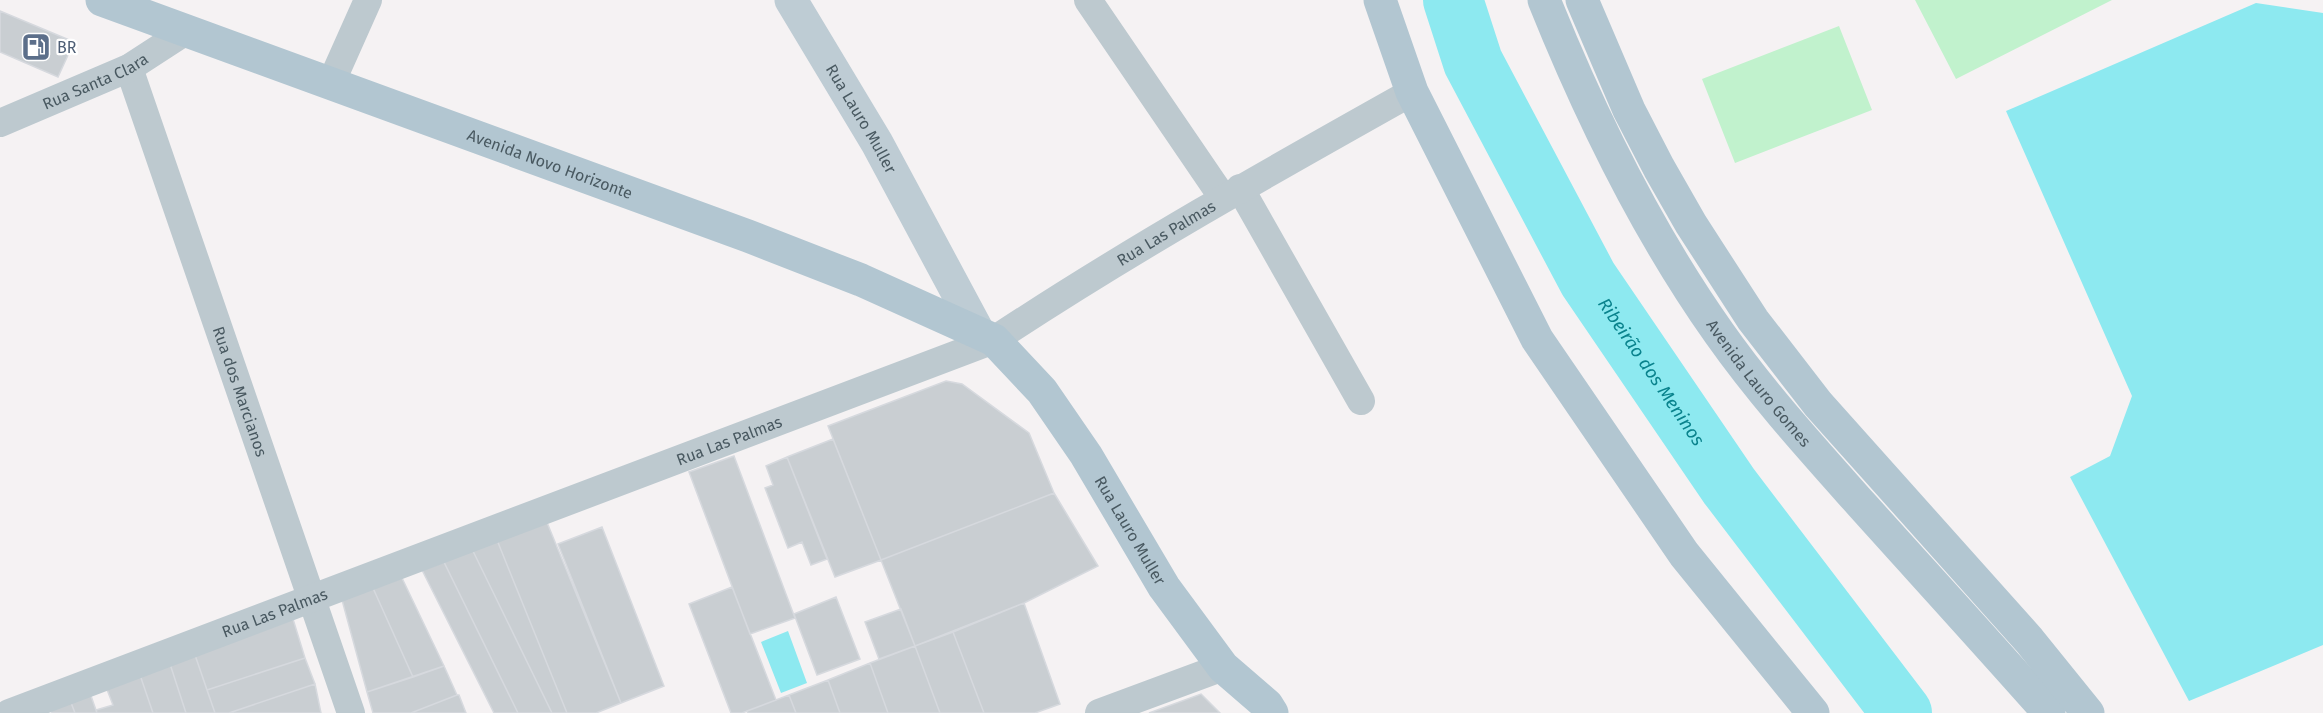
<svg xmlns="http://www.w3.org/2000/svg" width="2323" height="713" viewBox="0 0 2323 713" font-family="'Fira Sans',sans-serif">
<style>
.green{fill:#c1f2cd}
.water{fill:#8de9f0}
.lines{fill:none;stroke-linecap:round;stroke-linejoin:round}
.river{stroke:#8de9f0;stroke-width:60}
.building{fill:#c9ced2;stroke:#d6d9de;stroke-width:1.5}
.street{stroke:#bdc9cf;stroke-width:28}
.secondary{stroke:#beccd4;stroke-width:33}
.primary{stroke:#b2c6d1;stroke-width:33}
.labels{text-anchor:middle;dominant-baseline:central;stroke-width:4.5;stroke-linejoin:round;paint-order:stroke}
.service-label{font-size:16px;fill:#4e5e75;stroke:#fff;text-anchor:start}
.street-label{font-size:16px;fill:#495961;stroke:#fff}
.water-label{font-size:18px;font-style:italic;fill:#0a838d;stroke:#fff}
</style>
<rect width="100%" height="100%" fill="#f5f2f3"/>
<path class="green" d="M1915,0H2112L1956,79Z
M1839,26L1872,110L1735,163L1702,79Z"/>
<path class="water" d="M2256,3L2323,13V645L2189,701L2070,477L2110,456L2132,396L2006,111Z
M788,631L807,683L781,693L761,642Z"/>
<g class="lines">
<path class="river" id="s1" d="M1453,0L1473,62L1588,279L1729,486L1902,713"/>
</g>
<path class="building" d="M0,11L74,42L58,77L0,52Z
M946,381L962,384L1029,433L1054,493L881,560L828,426Z
M833,439L881,560L835,577L787,457Z
M734,456L795,618L750,634L689,472Z
M787,457L827,559L811,565L802,542L788,548L765,488L773,485L766,466Z
M1054,493L1098,566L1024,603L915,646L881,560Z
M546,520L621,703L596,713H567L497,540Z
M602,527L664,686L621,703L558,544Z
M497,540L567,713H552L472,549Z
M472,549L552,713H518L444,562Z
M444,562L518,713H494L422,570Z
M402,578L444,666L413,677L373,588Z
M732,587L776,700L742,713H731L689,604Z
M373,588L413,677L367,692L342,600Z
M836,597L860,659L817,675L794,614Z
M1024,603L1060,704L1035,713H984L953,632Z
M901,609L915,646L879,659L865,622Z
M293,619L305,658L207,690L195,655Z
M953,632L984,713H940L915,646Z
M915,646L940,713H888L870,663Z
M195,655L215,713H186L170,664Z
M305,658L315,684L229,713H215L207,690Z
M870,663L888,713H840L828,680Z
M170,664L186,713H153L140,675Z
M444,666L457,695L411,713H373L367,692Z
M140,675L153,713H97L96,710L113,705L106,687Z
M828,680L840,713H796L789,695Z
M315,684L321,713H229Z
M90,693L97,713H75L70,700Z
M1201,694L1220,713H1149Z
M457,695H459L466,713H411Z
M789,695L796,713H748L747,711Z
M70,700L75,713H52L50,709Z"/>
<g class="lines">
<g class="street">
<path d="M1088,0L1223,198"/>
<path id="s2" d="M129,68L351,713"/>
<path d="M331,83L368,0"/>
<path id="s3" d="M0,123L129,68L186,31"/>
<path d="M1240,188L1361,401"/>
<path id="s4" d="M9,713L994,340C1130,250 1271,171 1412,92"/>
<path d="M1099,713L1223,667"/>
</g>
<path class="secondary" id="s5" d="M791,0L877,143L979,333"/>
<g class="primary">
<path id="s6" d="M102,0L748,236L861,280L994,340L1042,391L1086,455L1164,587L1223,667L1267,705L1272,713"/>
<path d="M1380,0L1412,92L1537,339L1684,554L1813,713"/>
<path id="s7" d="M1544,0C1591,117 1646,230 1719,333C1762,394 1812,449 1861,504C1924,574 1987,643 2049,713"/>
<path d="M1582,0L1629,110L1659,168L1691,224L1753,320L1818,404L2029,640L2088,713"/>
</g>
</g>
<defs>
<g id="fuel-square" transform="scale(1.5)"><rect x="-9" y="-9" width="18" height="18" rx="4" fill="#5c6f8a" stroke="#fff"/><path d="M-5.5-6h7V0h2V4h1.3V-2.5L3-4.5l.8-.8L6-3V5H2.5V1h-1V6h-7ZM-4.2-4.7v3.2H.2V-4.7Z" fill="#fff"/></g>
</defs>
<g fill-rule="evenodd">
<use href="#fuel-square" x="36" y="47"/>
</g>
<g class="labels">
<g class="service-label">
<text x="57" y="47">BR</text>
</g>
<g class="street-label">
<text stroke="none"><textPath href="#s3" startOffset="104">Rua Santa Clara</textPath></text>
<text stroke="none"><textPath href="#s5" startOffset="138">Rua Lauro Muller</textPath></text>
<text stroke="none"><textPath href="#s6" startOffset="477">Avenida Novo Horizonte</textPath></text>
<text stroke="none"><textPath href="#s4" startOffset="1256">Rua Las Palmas</textPath></text>
<text stroke="none"><textPath href="#s7" startOffset="441">Avenida Lauro Gomes</textPath></text>
<text stroke="none"><textPath href="#s2" startOffset="342">Rua dos Marcianos</textPath></text>
<text stroke="none"><textPath href="#s4" startOffset="770">Rua Las Palmas</textPath></text>
<text stroke="none"><textPath href="#s6" startOffset="1190">Rua Lauro Muller</textPath></text>
<text stroke="none"><textPath href="#s4" startOffset="284">Rua Las Palmas</textPath></text>
</g>
<g class="water-label">
<text stroke="none"><textPath href="#s1" startOffset="423">Ribeirão dos Meninos</textPath></text>
</g>
</g>
</svg>
